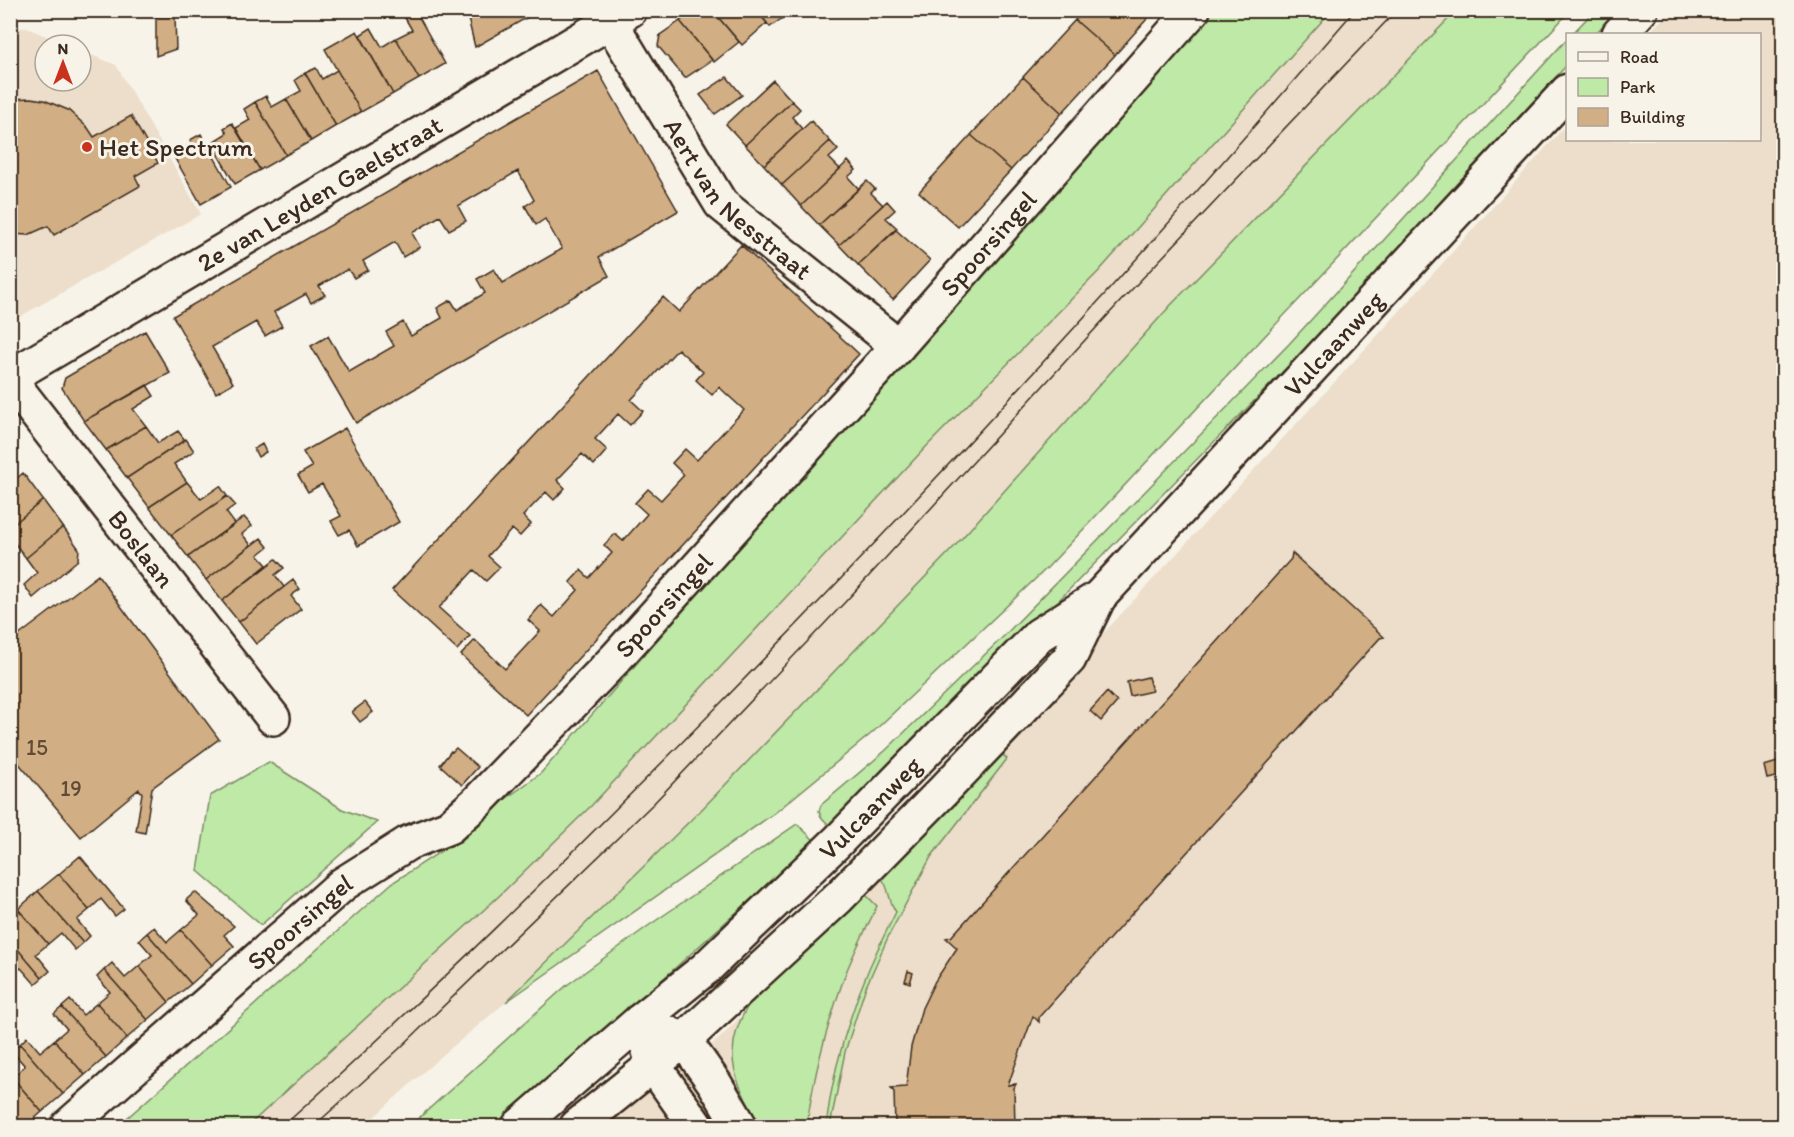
<svg xmlns="http://www.w3.org/2000/svg" width="1794" height="1137" viewBox="0 0 1794 1137" font-family="Itim,sans-serif">
<style>
.built{fill:#ecdeca}
.green{fill:#bee9a7;stroke:#7c8a62;stroke-width:1.5}
.building{fill:#d1ae83;stroke:#3b2a1e;stroke-width:1.5}
.lines{fill:none;stroke-linecap:round;stroke-linejoin:round}
.minor-casing{stroke:#3b2a1e;stroke-width:38}
.major-casing{stroke:#3b2a1e;stroke-width:38}
.minor{stroke:#f7f3e8;stroke-width:33}
.major{stroke:#f7f3e8;stroke-width:33}
.tram{stroke:#3b2a1e;stroke-width:1.5}
.poi-dot{fill:#c8321e;stroke:#f7f3e8;stroke-width:2}
.labels{text-anchor:middle;dominant-baseline:central;stroke-width:6;stroke-linejoin:round;paint-order:stroke}
.number-label{font-size:22px;fill:#604b37}
.poi-label{font-size:26px;fill:#3b2a1e;stroke:#f7f3e8;text-anchor:start}
.street-label{font-size:26px;fill:#3b2a1e;stroke:#f7f3e8}
</style>
<rect width="100%" height="100%" fill="#f7f3e8"/>
<filter id="ink" filterUnits="userSpaceOnUse"><feTurbulence type="fractalNoise" baseFrequency=".0167" numOctaves="2"/><feDisplacementMap in="SourceGraphic" scale="12" xChannelSelector="R" yChannelSelector="G"/><feConvolveMatrix kernelMatrix="1 2 1 2 8 2 1 2 1" color-interpolation-filters="sRGB"/></filter>
<g filter="url(#ink)">
<path class="built" d="M1331,11H1456L1170,306L954,547L703,808L506,1002L438,1059L364,1126H248L499,896L592,805L925,448L1099,271Z
M1670,11H1783V1126H606L720,1038L1054,687L1389,323L1567,124L1568,140H1760V34H1648Z
M10,28H27L67,45H45V81H81V51L116,65L201,214L12,321Z"/>
<path class="green" d="M1207,11H1331L1099,271L925,448L592,805L499,896L248,1126H118L392,883L449,846L477,820L541,773Z
M1456,11H1570L1048,567L872,733L776,812L506,1002L703,808L954,547L1170,306Z
M1594,11H1617L1595,34H1572Z
M1567,39V65L1304,350L1016,644L830,826L821,817L819,811L821,805L885,751L1004,636L1289,344Z
M1002,754L1007,759L931,857L889,935L865,989L845,1052L830,1126H826C835,1052 861,978 896,912C886,897 892,890 878,873L963,786Z
M269,762L342,809L377,822L261,925L198,871L210,796Z
M797,824L815,841L501,1126H410L567,985L648,926Z
M861,890L877,906C866,930 853,953 844,978C827,1026 813,1076 807,1126H759C749,1104 732,1079 733,1053C734,1007 773,974 804,944C823,926 842,908 861,890Z"/>
<path class="building" d="M10,10H17V20H10Z
M415,10L445,64L419,79L396,38L412,30L401,11Z
M466,10H534L527,13L528,17L475,47Z
M695,10H712L739,42L714,62L680,21Z
M712,10H756L767,23L742,45Z
M756,10H794L770,27Z
M1084,10H1155L1115,55L1075,20Z
M156,16H175L176,49L156,56Z
M1075,20L1115,55L1062,113L1023,77Z
M680,21L712,60L685,78L658,46L660,35Z
M371,28L382,47L396,38L419,79L393,94L360,35Z
M357,31L393,94L361,112L325,49Z
M316,68L322,79L337,70L361,112L336,126L305,73Z
M598,71L678,211L599,257L609,276L356,423L311,346L328,336L349,372L394,346L386,332L403,322L411,336L442,318L437,308L451,300L457,310L485,293L477,279L494,269L503,283L562,249L545,219L536,225L525,206L534,200L518,171L458,206L466,221L449,230L440,216L412,233L420,247L403,257L395,242L363,261L368,270L354,278L348,269L319,286L325,295L311,303L306,294L274,312L282,326L265,336L256,322L212,347L233,383L216,393L173,316Z
M305,73L336,126L311,141L286,99L301,91L295,80Z
M727,77L742,95L715,114L700,95Z
M1023,77L1062,113L1011,170L971,135Z
M773,80L792,101L745,145L726,124Z
M266,96L272,107L286,99L311,141L286,155L255,102Z
M31,98L44,100L68,110L88,128L94,137L131,116L158,163L135,176L140,186L54,235L48,226L28,235L10,234V99Z
M792,101L800,109L792,117L802,129L764,165L745,145Z
M255,102L286,155L260,170L236,128L250,120L244,109Z
M811,121L830,141L782,185L764,165Z
M232,123L260,170L235,184L211,143L227,133L224,128Z
M201,134L231,187L201,204L173,155L192,144L190,140Z
M971,135L1011,170L958,227L919,192Z
M830,141L838,150L829,158L840,169L801,206L782,185Z
M848,161L856,170L848,177L859,189L819,225L801,206Z
M867,181L875,189L871,193L883,205L839,245L819,225Z
M887,201L895,210L886,218L897,228L858,265L839,245Z
M896,230L930,260L893,300L858,265Z
M741,245L859,354L526,715L461,655L475,640L505,669L540,631L528,620L541,605L554,617L578,590L570,582L581,570L589,578L612,553L604,545L615,534L623,541L647,514L635,503L648,489L661,500L684,475L672,463L685,449L697,460L744,410L719,387L712,395L696,380L703,372L678,349L631,400L643,411L630,425L618,414L595,439L607,450L594,465L582,454L557,480L565,488L554,500L546,492L523,516L531,524L520,536L512,529L488,556L500,567L486,581L474,570L439,608L470,636L457,650L392,590L663,297L679,312Z
M145,331L170,373L84,421L62,388L65,378Z
M147,385L154,396L133,409L146,426L106,450L84,421Z
M146,426L158,443L178,431L185,440L127,478L106,450Z
M345,428L399,522L358,546L349,530L339,535L331,521L341,516L322,484L308,492L298,475L312,467L303,452Z
M186,439L194,451L174,464L187,482L149,507L127,478Z
M262,444L266,452L258,457L254,449Z
M23,473L43,500L10,527V484Z
M187,482L201,499L220,486L227,496L171,535L149,507Z
M227,496L235,505L226,512L235,524L188,557L171,535Z
M43,500L63,527L26,558L12,540L10,541V527Z
M244,517L252,526L242,534L251,545L206,580L188,557Z
M63,527L79,549L78,560L33,598L24,585L37,573L26,558Z
M261,538L268,547L258,555L267,565L222,601L206,580Z
M1292,553L1384,637L1380,638L1039,1017V1022L1033,1016L1008,1085L1016,1084L1014,1088L1015,1126H895L894,1092L891,1088L906,1087L911,1047L922,1008L935,981L957,948L946,938L951,937L1291,559Z
M276,559L284,568L275,575L284,587L239,622L222,601Z
M98,575L219,739L152,788L145,833L136,831L142,793L139,789L81,837L10,753V642Z
M293,580L300,589L291,596L301,609L256,644L239,622Z
M1148,677L1152,691L1130,696L1127,682Z
M1107,692L1117,702L1101,721L1090,711Z
M365,702L373,712L360,722L352,712Z
M456,748L478,767L462,785L440,765L451,751L452,752Z
M1784,760V775L1767,779L1764,766Z
M80,856L124,909L115,916L101,899L89,910L59,874Z
M59,874L89,910L77,920L90,936L83,943L38,891Z
M38,891L83,943L75,950L61,933L48,944L18,909Z
M195,892L234,926L224,935L234,946L212,965L181,930L199,915L186,900Z
M18,909L48,944L36,954L50,971L42,978L10,940V915Z
M154,927L167,942L181,930L212,965L191,984L147,933Z
M147,933L191,984L169,1002L139,966L152,955L139,940Z
M10,940L42,978L35,984L21,968L10,976Z
M112,963L125,978L139,966L169,1002L148,1020L104,970Z
M104,970L148,1020L127,1038L97,1003L110,992L97,977Z
M908,971L913,973L910,983L905,981Z
M70,1000L83,1015L97,1003L127,1038L106,1057L62,1007Z
M62,1007L106,1057L85,1075L54,1040L67,1029L54,1014Z
M27,1037L40,1052L54,1040L85,1075L63,1094L20,1044Z
M20,1044L63,1094L42,1112L12,1077L25,1066L12,1051Z
M12,1077L42,1112L26,1126H18L10,1118Z"/>
<g class="lines">
<g class="minor-casing">
<g id="minor">
<path id="s1" d="M611,23L721,204L898,346"/>
<path id="s2" d="M10,377L630,10"/>
<path id="s3" d="M10,380L273,718"/>
<path d="M640,1021L684,1040L715,1084L740,1126"/>
<path d="M645,1037L653,1065L696,1126"/>
<path id="s4" d="M68,1126L343,884L408,843L449,827L477,802L615,659L898,346L1193,10"/>
</g>
</g>
<g class="major-casing">
<g id="major">
<path d="M1619,34L1641,10"/>
<path id="s5" d="M519,1126L640,1021L706,968L837,842L1039,635L1099,597L1568,91"/>
<path d="M577,1126L684,1040L839,897L944,790L1069,659L1099,597"/>
</g>
</g>
<use href="#minor" class="minor"/>
<use href="#major" class="major"/>
<path class="tram" d="M283,1126C430,995 570,856 708,716C932,488 1147,252 1355,10
M314,1126L399,1049L654,803L847,600L1118,304L1397,10"/>
</g>
</g>
<circle class="poi-dot" cx="87" cy="147" r="6"/>
<g class="labels">
<g class="number-label">
<text x="37" y="747">15</text>
<text x="71" y="788">19</text>
</g>
<g class="poi-label">
<text x="99" y="147">Het Spectrum</text>
</g>
<g class="street-label">
<text stroke="none"><textPath href="#s2" startOffset="360">2e van Leyden Gaelstraat</textPath></text>
<text stroke="none"><textPath href="#s1" startOffset="219">Aert van Nesstraat</textPath></text>
<text stroke="none"><textPath href="#s4" startOffset="1282">Spoorsingel</textPath></text>
<text stroke="none"><textPath href="#s5" startOffset="1132">Vulcaanweg</textPath></text>
<text stroke="none"><textPath href="#s3" startOffset="214">Boslaan</textPath></text>
<text stroke="none"><textPath href="#s4" startOffset="796">Spoorsingel</textPath></text>
<text stroke="none"><textPath href="#s5" startOffset="474">Vulcaanweg</textPath></text>
<text stroke="none"><textPath href="#s4" startOffset="309">Spoorsingel</textPath></text>
</g>
</g>
<rect width="1794" height="1137" fill="none" stroke="#f7f3e8" stroke-width="36"/>
<rect x="18" y="18" width="1758" height="1101" fill="none" stroke="#3b2a1e" stroke-width="2" filter="url(#ink)"/>
<rect x="1566" y="33" width="195" height="108" fill="#f7f3e8" stroke="#aca397" stroke-width="1.5"/>
<rect x="1578" y="52" width="30" height="9" fill="#f7f3e8" stroke="#aca397" stroke-width="1.5"/>
<text x="1620" y="63" font-size="18" fill="#3b2a1e">Road</text>
<rect x="1578" y="78" width="30" height="18" fill="#bee9a7" stroke="#aca397" stroke-width="1.5"/>
<text x="1620" y="93" font-size="18" fill="#3b2a1e">Park</text>
<rect x="1578" y="108" width="30" height="18" fill="#d1ae83" stroke="#aca397" stroke-width="1.5"/>
<text x="1620" y="123" font-size="18" fill="#3b2a1e">Building</text>
<g transform="translate(63 63)"><circle r="28" fill="#f7f3e8" stroke="#aca397" stroke-width="1.5"/>
<path d="M0-4.5L10 22L0 15L-10 22Z" fill="#c8321e"/>
<text y="-9" font-size="16" font-weight="bold" text-anchor="middle" fill="#3b2a1e">N</text>
</g>
</svg>
